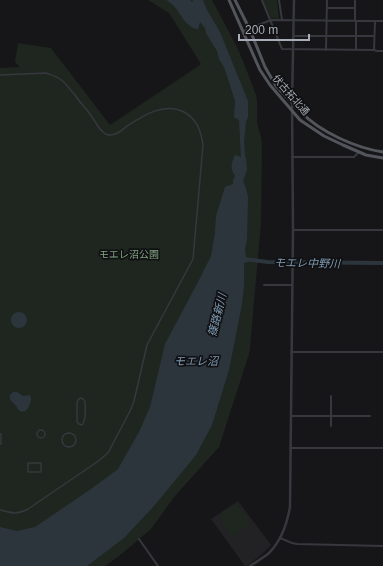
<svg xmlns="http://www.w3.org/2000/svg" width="383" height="566" viewBox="0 0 383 566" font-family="Helvetica,'Noto Sans JP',sans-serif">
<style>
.built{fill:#222225}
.green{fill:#1e261f}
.water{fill:#2c353c}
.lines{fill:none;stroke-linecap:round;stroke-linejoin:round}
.river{stroke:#2c353c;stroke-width:4}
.pedestrian{stroke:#37383d;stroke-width:1.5}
.minor{stroke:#37383d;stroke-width:2}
.tertiary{stroke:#37383d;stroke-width:2.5}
.primary{stroke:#53555c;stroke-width:3}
.labels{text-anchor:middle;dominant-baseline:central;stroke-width:3.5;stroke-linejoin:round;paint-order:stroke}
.street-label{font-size:10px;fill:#a8adb8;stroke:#111113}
.park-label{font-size:10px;fill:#7fa381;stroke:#111113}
.water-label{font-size:11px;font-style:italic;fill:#7f9bb3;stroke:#111113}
</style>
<rect width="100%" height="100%" fill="#161618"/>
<path class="built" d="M238,501L271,545L262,554L247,566H245L211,519Z"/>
<path class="green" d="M148,0H212L237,47L245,66L256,95L257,101V123L261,137L262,148L261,223L250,348L249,354L219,447L175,496L151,529L119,556L105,566H0V68L20,67L15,62L18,43L51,48L110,125L194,69L201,64L169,13Z
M263,0H277L279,18V19L271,18Z
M236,503L251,523L232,537L224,527L220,513Z"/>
<path class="water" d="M166,0H190L192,2L193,0H203L207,10L220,32L248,101V117L246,122L244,141L245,156L246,158L247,170L243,181L246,188L248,197L247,239L245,249L246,258H249L248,262L244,263V285L242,304L229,370L212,425L196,455L154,506L124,538L87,566H0V527L17,531L35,527L91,489L118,469L139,432L150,407L165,344L198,282L211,256L215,232L216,216L225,187L233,184V180L235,176C230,168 231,164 235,155L241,157L239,120L234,117L235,101L224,67L219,59L217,51L206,33L205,28L200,22L198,29C186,28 181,14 174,6C172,4 169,2 166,0Z
M11 320a8 8 0 1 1 16 0a8 8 0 1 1-16 0Z
M13,392H17L23,396L29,395L31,397C32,402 26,417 19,410C17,409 17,406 15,405C14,403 12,402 10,400V395Z"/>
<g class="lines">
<path class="river" d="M244,259L268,262L383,263"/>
<path class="pedestrian" d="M0,75L46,73C51,75 56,76 60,79C66,83 70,90 75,95C80,103 87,109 92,117C96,122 98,128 103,132C105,134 106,134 108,135C116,136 121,131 127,126C144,115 164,102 184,112C197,119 201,131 203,145L193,259L147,345L134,401L130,411L108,453L97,462L28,509C17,515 11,513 0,510
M80,398L83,399L85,401C85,408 87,420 82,425L79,424L77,422V402L78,400Z
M37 434a4 4 0 1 1 8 0a4 4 0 1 1-8 0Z
M62 440a7 7 0 1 1 14 0a7 7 0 1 1-14 0Z
M0,434H1V444H0
M28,463H41V472H28Z"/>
<path class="minor" d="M262,0L282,49L374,50
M279,0L282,20
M327,8H355
M355,21V0
M375,21L374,50L377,51H383
M243,31L271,20L383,21
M294,36H374
M326,50L327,0
M356,50V21
M292,157H354L359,152
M293,230H383
M264,285H292
M291,352H383
M331,396V426
M291,416H370
M290,448H383
M280,538L292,543L297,544L383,546
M139,539L158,566"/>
<path class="tertiary" d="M250,566C256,562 263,558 269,553C281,541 287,524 290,507L293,230L292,103L294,0"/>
<path class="primary" d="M229,0L260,70L270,85L300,120L324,136L343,145L366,155L383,158
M235,0L250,30L265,67L276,86L301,112C320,132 356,148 383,152"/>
</g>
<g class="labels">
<g class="street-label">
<text transform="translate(291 95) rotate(49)">伏古拓北通</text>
</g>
<g class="park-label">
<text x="129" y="254">モエレ沼公園</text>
</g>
<g class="water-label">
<text transform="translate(307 263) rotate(1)">モエレ中野川</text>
<text transform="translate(217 315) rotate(-76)">篠路新川</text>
<text x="196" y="361">モエレ沼</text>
</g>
</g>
<path d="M239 34v6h70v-6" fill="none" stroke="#a8adb8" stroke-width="2"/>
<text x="245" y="34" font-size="12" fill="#a8adb8" stroke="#111113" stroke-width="3" paint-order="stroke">200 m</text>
</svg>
